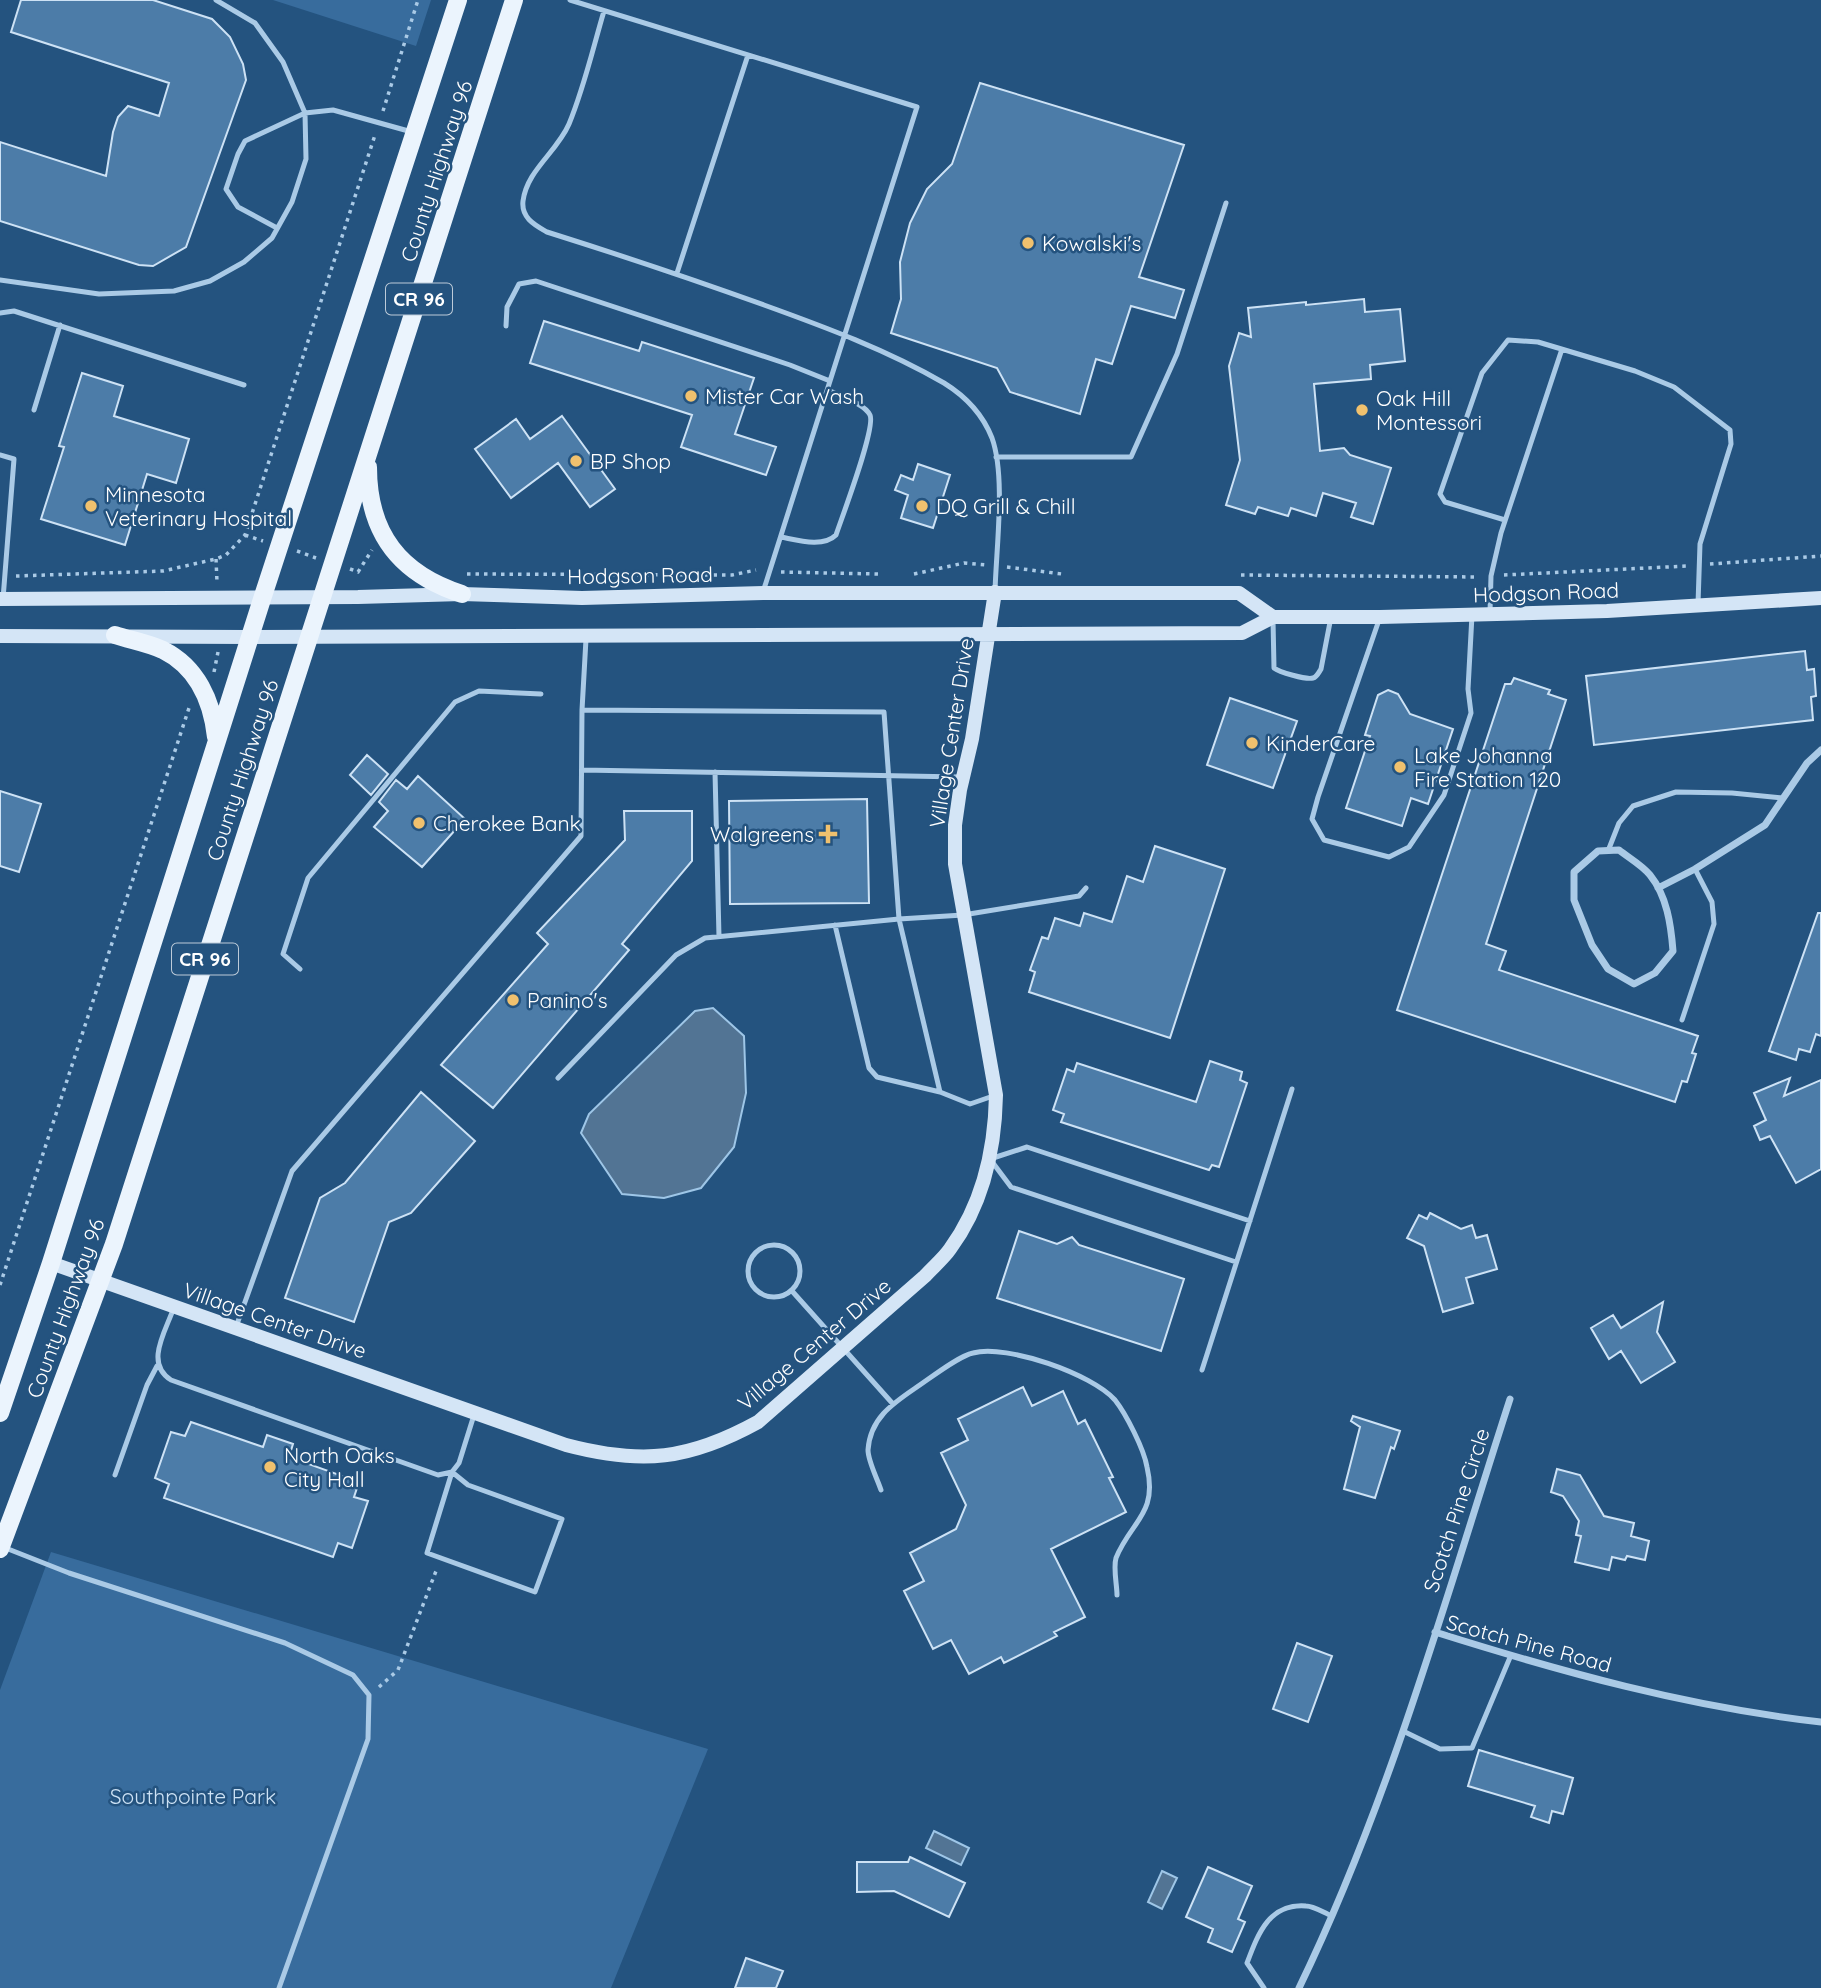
<svg xmlns="http://www.w3.org/2000/svg" width="1821" height="1988" viewBox="0 0 1821 1988" font-family="Quicksand,sans-serif">
<style>
.green{fill:#386c9d}
.water{fill:#527494;stroke:#9ec6e7;stroke-width:2}
.building{fill:#4c7ca8;stroke:#cde2f5;stroke-width:2}
.lines{fill:none;stroke-linecap:round;stroke-linejoin:round}
.path{stroke:#aacae6;stroke-width:3.5;stroke-dasharray:3.5 5;stroke-linecap:butt}
.lane{stroke:#aacae6;stroke-width:5}
.street{stroke:#aacae6;stroke-width:7}
.secondary{stroke:#d4e5f6;stroke-width:14}
.primary{stroke:#ebf4fd;stroke-width:18}
.poi-dot{fill:#f0c16e;stroke:#24537f;stroke-width:2.5}
.labels{text-anchor:middle;dominant-baseline:central;stroke-width:5;stroke-linejoin:round;paint-order:stroke}
.shield{fill:#24537f;stroke:#bdcbd9;stroke-width:2}
.shield-label{font-size:19px;font-weight:bold;fill:#fff}
.street-label{font-size:21px;fill:#fff;stroke:#24537f}
.poi-label{font-size:21px;fill:#fff;stroke:#24537f;text-anchor:start}
.park-label{font-size:21px;fill:#cde2f5;stroke:#24537f}
</style>
<rect width="100%" height="100%" fill="#24537f"/>
<path class="green" d="M273,0H431L416,46Z
M51,1552L708,1749L611,1988H0V1690Z"/>
<path class="water" d="M713,1008L744,1036L746,1093L734,1147L701,1188L664,1198L622,1194L581,1133L589,1114L695,1011Z
M934,1831L969,1848L961,1865L926,1848Z
M1162,1871L1177,1878L1162,1909L1148,1902Z"/>
<path class="building" d="M21,0H153L212,19L230,37L243,64L246,80L186,247L153,266L139,265L0,221V142L106,176L113,132L118,117L128,106L159,116L169,83L11,32Z
M980,83L1184,145L1139,277L1184,290L1175,318L1131,306L1112,364L1096,359L1080,414L1010,392L997,368L891,333L901,299L900,262L910,223L927,189L952,164Z
M1364,299L1365,312L1400,309L1405,361L1370,365L1371,379L1314,384L1320,451L1344,448L1350,455L1391,468L1373,524L1351,517L1356,503L1323,493L1316,516L1291,508L1288,516L1258,507L1255,514L1226,505L1240,460L1229,366L1239,333L1251,337L1248,308L1306,302V305Z
M544,321L639,351L642,342L754,378L735,434L776,447L766,475L681,447L692,415L530,363Z
M82,373L123,386L114,416L189,439L176,483L147,474L125,545L41,519L64,447L59,446Z
M562,416L615,489L590,507L558,463L511,498L475,449L516,419L530,439Z
M918,464L950,475L933,528L901,518L908,495L895,490L901,475L913,480Z
M1805,651L1807,670L1814,669L1816,696L1811,697L1813,720L1594,745L1586,676Z
M1514,678L1550,690L1548,694L1566,700L1486,944L1506,951L1499,970L1698,1036L1692,1053L1696,1054L1687,1082L1682,1081L1675,1102L1397,1010L1505,684H1511Z
M1388,690L1398,694L1410,714L1453,729L1428,804L1411,798L1402,826L1346,808L1370,736L1365,735L1378,695Z
M1230,698L1297,721L1273,788L1207,765Z
M367,755L388,774L371,795L350,775Z
M418,776L465,819L422,867L374,827L388,811L379,802L396,780L407,789Z
M0,791L41,804L19,872L0,866Z
M867,799L869,903L730,904L729,801Z
M624,811H692V861L622,944L629,950L493,1108L441,1065L548,944L537,933L625,840Z
M1155,846L1225,869L1170,1038L1029,992L1035,972L1030,970L1042,937L1048,939L1055,918L1080,926L1084,913L1112,922L1127,876L1143,882Z
M1818,913H1821V1036L1816,1034L1810,1052L1799,1049L1796,1060L1769,1051Z
M1210,1061L1242,1072L1240,1080L1247,1083L1219,1167L1212,1165L1209,1170L1061,1122L1064,1114L1053,1110L1067,1069L1074,1072L1077,1063L1196,1102Z
M1790,1078L1784,1096L1821,1080V1169L1796,1183L1770,1136L1760,1140L1754,1126L1766,1120L1754,1093Z
M421,1092L475,1141L411,1213L389,1222L354,1322L285,1298L320,1198L345,1183Z
M1430,1213L1461,1229L1472,1225L1476,1238L1487,1235L1497,1269L1466,1278L1473,1303L1443,1312L1424,1246L1407,1238L1419,1215L1427,1219Z
M1019,1231L1057,1244L1072,1237L1079,1245L1184,1279L1161,1351L997,1298Z
M1663,1302L1657,1332L1675,1362L1641,1383L1621,1351L1609,1359L1591,1328L1613,1315L1621,1328Z
M1023,1387L1032,1406L1063,1391L1078,1424L1085,1420L1113,1477L1109,1478L1126,1512L1051,1549L1085,1617L1054,1632L1057,1636L1004,1663L1001,1657L969,1674L951,1640L933,1649L904,1591L924,1581L910,1553L956,1529L966,1505L941,1453L968,1440L958,1419Z
M1353,1416L1400,1431L1394,1449L1391,1447L1375,1498L1344,1489L1360,1427L1351,1421Z
M191,1422L263,1447L267,1435L293,1444L289,1457L359,1482L354,1497L368,1501L352,1548L338,1543L333,1557L164,1498L169,1484L155,1478L171,1432L185,1436Z
M1557,1469L1580,1475L1604,1516L1634,1523L1631,1536L1649,1541L1645,1560L1627,1556L1625,1560L1612,1557L1609,1570L1575,1562L1581,1536L1576,1535L1579,1521L1563,1496L1551,1492Z
M1297,1643L1332,1656L1308,1722L1273,1709Z
M1479,1750L1573,1778L1563,1814L1552,1811L1549,1823L1531,1817L1535,1806L1468,1786Z
M910,1857L965,1883L949,1917L894,1891L857,1892V1862H908Z
M1208,1867L1252,1886L1238,1919L1245,1922L1232,1952L1208,1942L1213,1929L1186,1917Z
M746,1958L783,1971L776,1988H735Z"/>
<g class="lines">
<path class="path" d="M383,111L418,0
M245,535L263,541
M297,551L316,558
M216,559L217,582
M1710,564L1821,556
M1007,567L1062,574
M350,569L358,572L372,550
M781,572L878,574
M467,574L732,575L756,570
M914,574L964,563L986,565
M1241,575L1478,577
M1504,575L1688,566
M16,576L163,571L216,559L226,555L245,535L375,135
M214,672L218,652
M0,1285L189,708
M379,1687L398,1670L436,1571"/>
<path class="lane" d="M570,0L917,107L763,592
M604,11C593,48 584,88 569,124C557,152 527,170 523,201C521,218 535,225 547,232C620,255 692,279 764,305C825,327 887,350 944,383C965,396 983,415 992,438C1006,477 996,549 995,592
M277,228L238,207L226,189L238,154L245,141L305,113L333,110L412,132
M677,273L748,55
M0,280L99,294L174,291L210,281L244,262L272,238L292,202L306,159L305,113L283,62L255,23L216,0
M0,313L14,311L244,385
M506,326L507,307L519,284L536,281L790,365L830,381
M34,410L60,325
M0,455L14,459L3,599
M996,457H1131L1177,354L1226,203
M1505,520L1445,502L1440,494L1482,373L1508,340L1538,342L1635,371L1674,387L1730,430L1731,444L1700,544L1698,604
M781,537C797,540 823,548 836,535C842,517 876,428 870,415C864,403 839,396 828,390
M1490,612L1491,576L1501,533L1562,349
M1273,620L1274,668C1279,672 1306,680 1313,678C1317,677 1319,672 1321,669L1331,617
M1379,620L1318,797L1312,819L1324,840L1389,857L1409,847L1444,795L1471,713L1468,689L1472,615
M582,710L884,712L899,919L940,1092L970,1104L996,1095
M582,770L960,777
M715,772L719,937
M1608,851L1619,823L1633,806L1676,792L1732,793L1782,798
M835,925L869,1068L877,1077L940,1092
M300,969L283,954L308,878L455,702L479,691L541,694
M1682,1020L1714,924L1712,902L1695,869
M558,1078L676,955L705,938L899,919L963,915L1079,896L1086,888
M748 1271a26 26 0 1 1 52 0a26 26 0 1 1-52 0Z
M1236,1262L1011,1187L990,1159L1027,1147L1250,1221
M792,1291L893,1404
M174,1307C166,1331 144,1363 171,1380L438,1475L452,1472L459,1463L474,1415
M236,1327L292,1171L581,836L582,710L586,639
M1202,1370L1292,1089
M452,1472L468,1485L562,1519L535,1592L427,1553Z
M115,1475L147,1385L157,1366
M881,1490C877,1478 868,1461 868,1450C870,1419 892,1404 914,1389C928,1380 958,1356 973,1353C1007,1344 1092,1374 1115,1400C1126,1414 1144,1449 1147,1467C1158,1514 1131,1521 1116,1558C1113,1568 1117,1585 1117,1595
M3,1547L69,1573L285,1643L353,1675L369,1695L368,1739L279,1988
M1403,1731L1440,1749L1472,1748L1511,1655
M1264,1988L1247,1963C1258,1934 1269,1903 1306,1906C1314,1906 1324,1913 1332,1916"/>
<path class="street" d="M1619,850C1629,858 1642,865 1650,875C1667,896 1671,925 1673,951L1655,973L1634,984L1608,969L1592,945L1574,900V872L1598,851Z
M1658,888L1695,869L1765,825L1807,763L1821,750
M1435,1632C1562,1672 1688,1707 1821,1722
M1299,1988C1390,1800 1446,1597 1510,1399"/>
<path class="secondary" d="M0,599L358,597L462,594L582,598L763,593H1239L1273,617
M0,636L251,637L1242,633L1273,617H1380L1607,611L1821,598
M51,1263L566,1445C642,1465 689,1460 758,1422L925,1276C933,1267 943,1259 950,1249C983,1204 995,1149 996,1095L955,864V825L960,790L972,739L995,592"/>
<path class="primary" d="M368,467C368,534 400,574 462,594
M115,635C130,640 148,643 163,650C197,667 212,701 216,737
M0,1413L51,1263L263,596L458,0
M0,1549L114,1244L514,0"/>
</g>
<g class="poi-dot">
<circle cx="1028" cy="243" r="7"/>
<circle cx="691" cy="396" r="7"/>
<circle cx="1362" cy="410" r="7"/>
<circle cx="576" cy="461" r="7"/>
<circle cx="91" cy="506" r="7"/>
<circle cx="922" cy="506" r="7"/>
<circle cx="1252" cy="743" r="7"/>
<circle cx="1400" cy="767" r="7"/>
<circle cx="419" cy="823" r="7"/>
<path d="M824.5 823.5h7v7h7v7h-7v7h-7v-7h-7v-7h7z"/>
<circle cx="513" cy="1000" r="7"/>
<circle cx="270" cy="1467" r="7"/>
</g>
<g class="labels">
<g class="shield">
<rect x="386" y="283.5" width="66" height="31" rx="5"/>
<rect x="172" y="943.5" width="66" height="31" rx="5"/>
</g>
<g class="shield-label">
<text x="419" y="299">CR 96</text>
<text x="205" y="959">CR 96</text>
</g>
<g class="street-label">
<text transform="translate(436 171) rotate(-72)">County Highway 96</text>
<text transform="translate(640 575) rotate(-1)">Hodgson Road</text>
<text transform="translate(1546 592) rotate(-2)">Hodgson Road</text>
<text transform="translate(951 733) rotate(-81)">Village Center Drive</text>
<text transform="translate(242 770) rotate(-72)">County Highway 96</text>
<text transform="translate(65 1308) rotate(-70)">County Highway 96</text>
<text transform="translate(275 1320) rotate(19)">Village Center Drive</text>
<text transform="translate(814 1344) rotate(-40)">Village Center Drive</text>
<text transform="translate(1456 1510) rotate(-72)">Scotch Pine Circle</text>
<text transform="translate(1529 1643) rotate(15)">Scotch Pine Road</text>
</g>
<g class="poi-label">
<text x="1042" y="243">Kowalski's</text>
<text x="705" y="396">Mister Car Wash</text>
<text x="1376" y="398">Oak Hill<tspan x="1376" dy="24">Montessori</tspan></text>
<text x="590" y="461">BP Shop</text>
<text x="105" y="494">Minnesota<tspan x="105" dy="24">Veterinary Hospital</tspan></text>
<text x="936" y="506">DQ Grill &amp; Chill</text>
<text x="1266" y="743">KinderCare</text>
<text x="1414" y="755">Lake Johanna<tspan x="1414" dy="24">Fire Station 120</tspan></text>
<text x="433" y="823">Cherokee Bank</text>
<text x="814" y="834" text-anchor="end">Walgreens</text>
<text x="527" y="1000">Panino's</text>
<text x="284" y="1455">North Oaks<tspan x="284" dy="24">City Hall</tspan></text>
</g>
<g class="park-label">
<text x="193" y="1796">Southpointe Park</text>
</g>
</g>
</svg>
